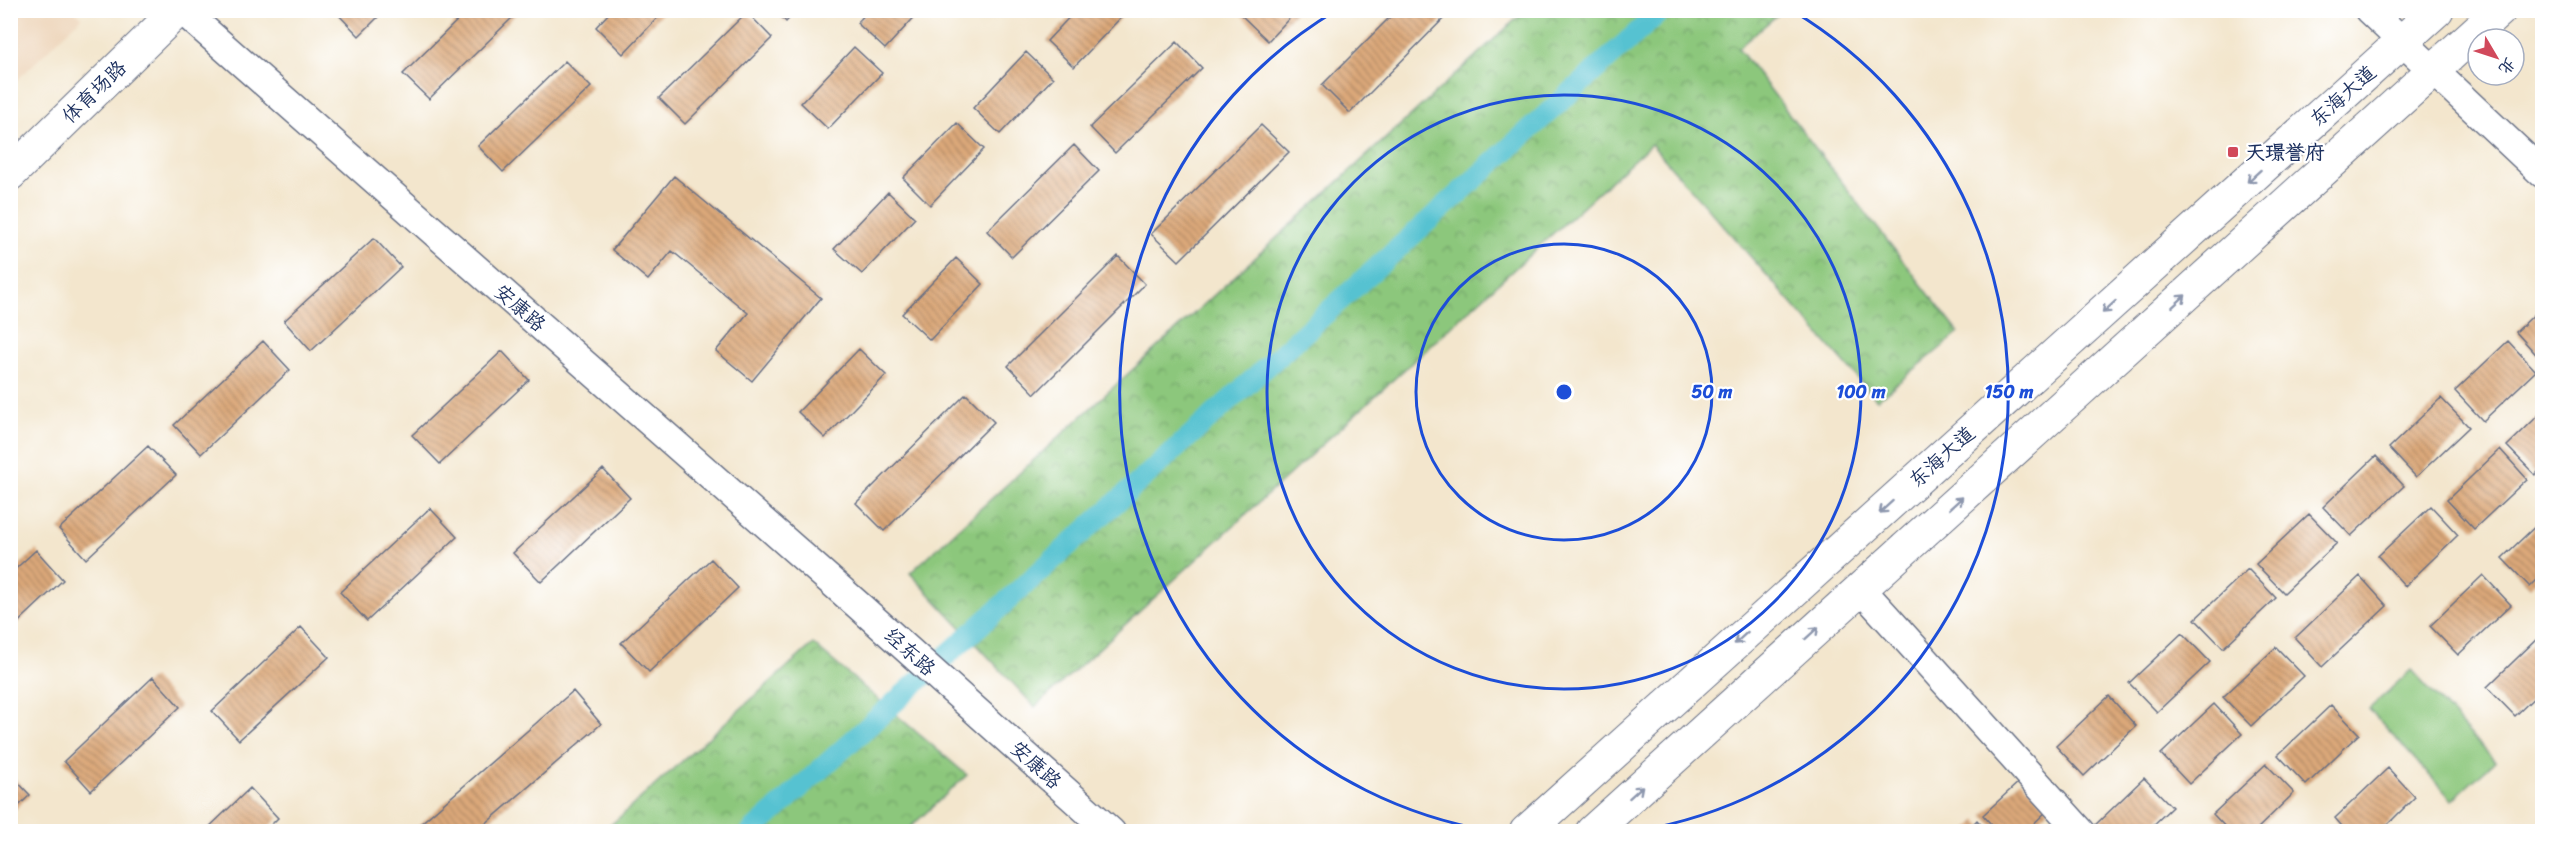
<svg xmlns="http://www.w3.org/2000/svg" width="2553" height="842" viewBox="0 0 2553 842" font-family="Sriracha,'LXGW WenKai TC',sans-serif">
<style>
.built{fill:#eed6bb}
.park{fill:url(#park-crowns);stroke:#547b6d;stroke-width:1.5}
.garden{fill:#8cc77c;stroke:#547b6d;stroke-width:1.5}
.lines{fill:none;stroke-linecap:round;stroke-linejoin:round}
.canal{stroke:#57c2d1;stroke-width:21}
.building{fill:url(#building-back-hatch)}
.minor-casing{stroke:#676f85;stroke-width:31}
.major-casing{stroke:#676f85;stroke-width:35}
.minor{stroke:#fff;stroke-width:28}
.major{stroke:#fff;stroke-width:33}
.oneway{stroke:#8d97ae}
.ring{fill:none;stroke:#1d4ed8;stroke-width:3}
.poi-dot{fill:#d1495b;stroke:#fff;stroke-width:2}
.labels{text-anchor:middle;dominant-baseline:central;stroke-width:4.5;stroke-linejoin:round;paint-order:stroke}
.street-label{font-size:20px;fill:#1b2f5e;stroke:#fff}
.poi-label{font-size:20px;font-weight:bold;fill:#1b2f5e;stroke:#fff;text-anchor:start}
.centre{fill:#1d4ed8;stroke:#fff;stroke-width:3}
.ring-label{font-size:18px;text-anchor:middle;font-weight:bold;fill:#1d4ed8;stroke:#fff;stroke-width:4.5;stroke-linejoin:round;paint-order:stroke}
</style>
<defs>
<pattern id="park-crowns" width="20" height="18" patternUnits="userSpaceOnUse" patternTransform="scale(1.5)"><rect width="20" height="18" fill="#8cc77c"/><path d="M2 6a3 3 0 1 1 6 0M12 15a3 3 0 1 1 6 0" fill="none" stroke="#72a269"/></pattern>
<pattern id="building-back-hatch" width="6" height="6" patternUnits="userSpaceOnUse" patternTransform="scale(1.5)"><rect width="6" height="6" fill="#dba879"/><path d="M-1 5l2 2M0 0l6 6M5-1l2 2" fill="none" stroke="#b18966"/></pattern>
</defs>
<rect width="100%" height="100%" fill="#fff"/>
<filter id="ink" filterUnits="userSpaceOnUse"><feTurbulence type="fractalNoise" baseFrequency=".0167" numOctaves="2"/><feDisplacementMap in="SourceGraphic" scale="12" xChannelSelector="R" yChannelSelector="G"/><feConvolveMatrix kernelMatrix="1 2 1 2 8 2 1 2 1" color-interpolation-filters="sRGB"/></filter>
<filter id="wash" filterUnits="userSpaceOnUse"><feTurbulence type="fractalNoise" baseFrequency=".008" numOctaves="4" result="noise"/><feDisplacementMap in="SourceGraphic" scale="24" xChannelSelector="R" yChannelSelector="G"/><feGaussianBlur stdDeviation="1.35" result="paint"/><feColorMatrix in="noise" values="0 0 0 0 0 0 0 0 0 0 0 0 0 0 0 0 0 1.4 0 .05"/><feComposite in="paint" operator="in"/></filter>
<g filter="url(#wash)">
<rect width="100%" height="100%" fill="#f3e6cd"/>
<path class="built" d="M11,10L75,11L82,17L11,86Z"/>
<path class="park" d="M1526,10L1782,11L1738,48L1959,333L1877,400L1651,144L1035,707L910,573Z
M813,644L967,775L906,831H604Z"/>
<path class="garden" d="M2411,670L2495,761L2452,800L2369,709Z"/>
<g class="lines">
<path class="canal" d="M751,832L1662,10"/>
</g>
<g id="blocks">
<path class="building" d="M334,10H385L359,36Z
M468,10H513L516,14L429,99L403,74Z
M612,10H665L623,54L596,27Z
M775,10H797L786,22Z
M869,10H921L885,49L857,23Z
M1076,10H1128L1074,67L1047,41Z
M1244,10H1297L1268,41L1240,14Z
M1397,10H1452L1350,113L1322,85Z
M747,12L772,38L685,124L659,98Z
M1177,42L1202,68L1115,153L1090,127Z
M854,47L882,73L828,129L801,103Z
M1026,52L1053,78L1000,134L973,108Z
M565,61L591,87L503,172L478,146Z
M957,123L984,149L930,205L903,178Z
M1261,125L1289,152L1179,261L1151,234Z
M1074,145L1099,171L1012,257L987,231Z
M674,176L821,298L752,381L716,351L748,313L672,251L648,280L612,250Z
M888,192L915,218L862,274L834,249Z
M374,238L401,267L311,351L284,321Z
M1118,256L1145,284L1035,394L1008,366Z
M956,258L983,284L930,340L902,314Z
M2542,307V361L2516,332Z
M263,341L290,370L201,454L174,425Z
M2508,341L2536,371L2483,421L2455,391Z
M859,349L886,375L825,438L798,412Z
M502,351L529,380L440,464L412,435Z
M966,394L994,422L884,531L856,503Z
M2441,398L2469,427L2416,477L2389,448Z
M2542,412V468L2535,475L2507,446Z
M148,446L176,475L86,559L59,529Z
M2500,449L2527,479L2474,529L2447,500Z
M2376,456L2404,486L2351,536L2323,507Z
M603,469L630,498L541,582L513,553Z
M2431,506L2458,535L2405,586L2378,556Z
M430,508L457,537L367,621L340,592Z
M2309,514L2337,543L2284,593L2256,564Z
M2542,520V575L2530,587L2502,558Z
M36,550L63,580L10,630V574Z
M711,559L738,588L649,672L621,643Z
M2248,569L2276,598L2223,648L2195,619Z
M2483,575L2511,605L2458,655L2430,626Z
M2360,576L2387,606L2322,667L2295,638Z
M301,627L329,657L239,740L212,711Z
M2182,633L2210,662L2157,712L2129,683Z
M2540,636L2542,639V690L2515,716L2487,687Z
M2276,647L2304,676L2251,726L2223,697Z
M153,677L180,707L91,791L64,761Z
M573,691L601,724L476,832H411Z
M2109,696L2136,726L2084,776L2056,746Z
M2214,704L2242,734L2189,784L2161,754Z
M2331,705L2359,734L2306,785L2278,755Z
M2266,764L2294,793L2254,832H2230L2213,814Z
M2388,768L2415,797L2380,832H2347L2335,818Z
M10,774L30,795L10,814Z
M2144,778L2172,807L2146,832H2095L2092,828Z
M2021,780L2049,809L2025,832H1998L1983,815Z
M250,788L278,818L264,832H204Z
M1977,820L1988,832H1965Z"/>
</g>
</g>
<g filter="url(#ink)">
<use href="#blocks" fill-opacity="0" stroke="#676f85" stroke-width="1.5"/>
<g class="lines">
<g class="minor-casing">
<path id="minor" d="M182,10L858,605L1111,832
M2369,10L2542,173
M1861,589L2081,832"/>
</g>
<g class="major-casing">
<path id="major" d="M10,174L178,10
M1526,832L2437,10
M1592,832L2500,10"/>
</g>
<use href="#minor" class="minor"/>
<use href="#major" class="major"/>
</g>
<defs><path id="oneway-shaft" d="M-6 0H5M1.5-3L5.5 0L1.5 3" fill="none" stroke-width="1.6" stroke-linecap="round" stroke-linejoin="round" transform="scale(1.5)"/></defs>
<g class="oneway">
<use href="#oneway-shaft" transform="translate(2254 176) rotate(138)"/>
<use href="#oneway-shaft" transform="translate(2179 301) rotate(-42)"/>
<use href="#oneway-shaft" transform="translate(2109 307) rotate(138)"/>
<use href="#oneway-shaft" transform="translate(1956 503) rotate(-42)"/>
<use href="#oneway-shaft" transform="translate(1886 507) rotate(138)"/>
<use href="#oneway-shaft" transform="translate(1812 633) rotate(-42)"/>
<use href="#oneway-shaft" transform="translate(1741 638) rotate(138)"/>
<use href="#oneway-shaft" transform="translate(1636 792) rotate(-42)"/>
</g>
</g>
<g class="ring">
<circle cx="1564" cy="392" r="148"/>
<circle cx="1564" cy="392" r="297"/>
<path d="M1491 831A445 445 0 0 1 1335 11M1793 11A445 445 0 0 1 1637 831"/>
</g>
<rect class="poi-dot" x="2227" y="146" width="12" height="12" rx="3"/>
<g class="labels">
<g class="street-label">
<text transform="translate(94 92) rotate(-44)">体育场路</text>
<text transform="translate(2343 96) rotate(-42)">东海大道</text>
<text transform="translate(520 308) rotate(41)">安康路</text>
<text transform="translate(1942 457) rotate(-42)">东海大道</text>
<text transform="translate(910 652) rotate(42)">经东路</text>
<text transform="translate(1036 765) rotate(42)">安康路</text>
</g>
<g class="poi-label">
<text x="2245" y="152">天璟誉府</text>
</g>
</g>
<circle cx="1564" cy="392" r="9" class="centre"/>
<g class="ring-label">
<text x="1712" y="398">50 m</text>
<text x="1861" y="398">100 m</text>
<text x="2009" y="398">150 m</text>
</g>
<rect width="2553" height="842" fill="none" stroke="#fff" stroke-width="36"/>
<g transform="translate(2496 57) rotate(129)"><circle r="28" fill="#ffffff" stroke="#a4acbf" stroke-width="1.5"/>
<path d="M0-4.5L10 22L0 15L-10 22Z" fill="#d1495b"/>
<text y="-9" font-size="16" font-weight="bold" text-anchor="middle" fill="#1b2f5e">北</text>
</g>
</svg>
